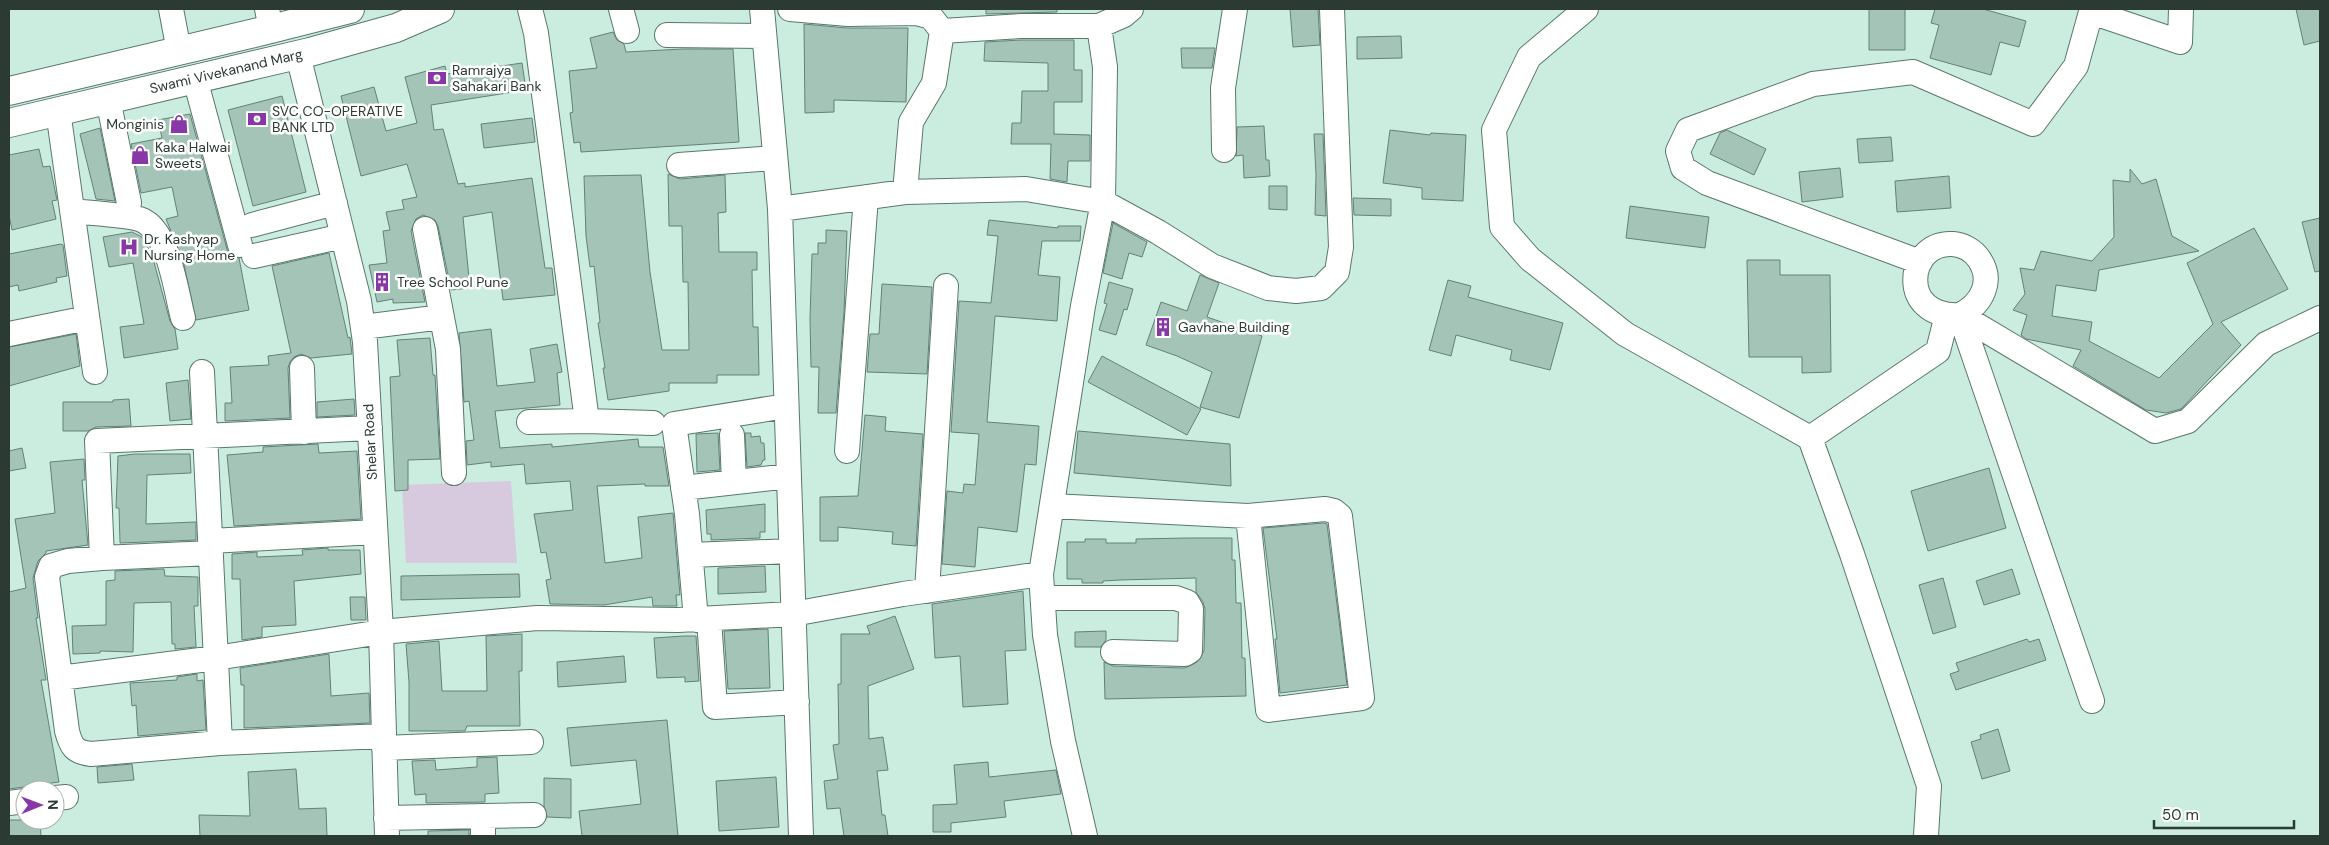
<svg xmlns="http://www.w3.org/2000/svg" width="2329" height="845" viewBox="0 0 2329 845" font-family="'DM Sans',sans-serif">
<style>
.green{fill:#d8cade}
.building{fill:#a4c4b7;stroke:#638276}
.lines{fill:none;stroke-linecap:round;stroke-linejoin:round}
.minor-casing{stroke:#59786c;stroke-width:26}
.major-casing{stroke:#59786c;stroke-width:30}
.minor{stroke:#fff;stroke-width:24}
.major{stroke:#fff;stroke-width:28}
.labels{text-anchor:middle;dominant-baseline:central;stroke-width:5;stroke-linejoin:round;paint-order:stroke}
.poi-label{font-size:14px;fill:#2c3a34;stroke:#fff;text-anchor:start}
.street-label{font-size:14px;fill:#2c3a34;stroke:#fff}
</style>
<rect width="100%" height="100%" fill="#cbeddf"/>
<path class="green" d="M511,481L517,563H406L402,485Z"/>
<path class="building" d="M986,9H1057V12L986,14Z
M1290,9H1318L1320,45L1293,47Z
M1869,9H1905V50H1869Z
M1935,9H1983L2026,21L2019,47L2000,42L1991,75L1930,58L1939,25L1931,23Z
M2296,9H2320V41L2304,45Z
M804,24L847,28H908L906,102L834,100V112L805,113Z
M613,32L617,40L624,44L626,52L683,49H733L739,142L581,152L580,142L574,143L570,113L573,112L569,71L597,68L590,38Z
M1401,36L1402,58L1357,59V37Z
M1021,40H1074V70H1082V102H1054V134L1090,135V161H1068L1067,182L1050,179L1051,144H1011L1012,123H1021L1022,91H1048V63L984,61L985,42Z
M1181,48H1215L1212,68H1182Z
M522,63L526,90L431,105L434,130L443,129L458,184L465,183V187L532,178L545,268H552L555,295L503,300L492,212L463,217L470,288L451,290L438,226L435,220L423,215L416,219L411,231L425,302L393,303V299L377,302L369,265L387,263L383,231L390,230L386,212L404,209L402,200L417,197L407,164L361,176L341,96L374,87L386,131L417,123L405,77L445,66L447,74Z
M282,96L306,192L253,206L228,110Z
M190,114L227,249L231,255L239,258L249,310L196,320L183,260L166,219L178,216L172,187L141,193L131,144L162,138L158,120Z
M532,118L535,142L484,148L481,124Z
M1264,126L1266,160H1269L1270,176L1244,178L1243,155L1236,156L1237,127Z
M100,128L115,201L96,199L80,134Z
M1390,130L1430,135L1431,133L1466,135L1463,201L1422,199V188L1383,183Z
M1727,130L1766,149L1754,175L1710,154L1720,133Z
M1314,134H1323L1326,216L1315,215L1316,175Z
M1891,137L1893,161L1859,163L1857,139Z
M39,149L43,167L50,166L57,200L52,201L56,219L12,230L9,215V155Z
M1840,168L1843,197L1802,202L1799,172Z
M2130,169L2142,184L2156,179L2172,236L2199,251L2099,270L2096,291L2056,285L2052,316L2092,322L2089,341L2159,378L2213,324L2187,263L2254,228L2288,289L2221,322L2241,345L2181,409L2166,413L2146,410L2073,366L2081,350L2026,339L2021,335L2027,315L2013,310L2025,294L2020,268L2034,270L2041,251L2092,261L2114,237L2113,180L2130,182Z
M668,174L680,179L725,175L726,212L718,213L719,252H757V270H752L753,327H758L759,375H717V383H669V391L608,400L603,368H605L598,323L600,322L594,266L590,267L586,236L584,176L641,175L650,272L662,350H689L688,282H683L682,226H669Z
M1949,176L1951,208L1897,212L1895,181Z
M1269,186H1287V210L1269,209Z
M1353,198L1391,199V216L1354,215Z
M1630,206L1709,217L1705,248L1626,238Z
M2320,218V271L2315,272L2302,222Z
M989,220L1058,228V226H1081L1080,241H1042L1038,275L1060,277L1057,321L995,316L987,422L1039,426L1036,465L1025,464L1017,532L978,527L975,567L942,564L947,491L963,493L964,484L975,485L979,434L951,432L959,301L991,303L998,236L987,235Z
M1113,223L1147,242L1142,257L1129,253L1122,279L1103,273Z
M826,230L847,231L844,312L836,413H818L819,367H811L810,319L812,254H818V243H826Z
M132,232L142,237L152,255L170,321L175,329L178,349L124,358L120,327L144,324L133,263L109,267L103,237Z
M61,244L63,245L67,276L56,278L57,282L19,291L18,285L9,287V254Z
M329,253L348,338L350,337L352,354L311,358L301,354L294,357L290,362L288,368L290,418L225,421V403H232L230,367L269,365L268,356L291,353L272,266Z
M1747,260H1780V275H1830L1831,372L1802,373V357H1749Z
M1200,275L1219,283L1207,317L1262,336L1239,418L1200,407L1212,372L1177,356L1146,345L1161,302L1187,311Z
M1448,280L1471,286L1468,297L1563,323L1550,370L1510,360L1512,350L1456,335L1451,356L1429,350Z
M1109,282L1133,289L1127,310L1124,309L1116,335L1099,330L1107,304L1104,303Z
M882,284L932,287L927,374L867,372L870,334H879Z
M491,329L497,386L535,382L530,349L557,344L562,372L557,373L560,405L495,411L500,448L552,444V447L638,439L639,447H663L669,486H645V484L597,486L605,563L642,558L638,517L673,513L680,595H676L677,606H653L652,597L604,605L550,604L546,580L551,579L546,552L541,553L534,514L573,510L570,481L526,484L524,464L491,467V462L467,465L466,441L474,440L469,401L464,402L459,333Z
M76,334L80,366L9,386V347Z
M430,338L433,375H435L440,459L408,460V490L395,491L390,377L400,376L397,340Z
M1102,356L1201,409L1187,435L1088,382Z
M188,380L191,419L170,421L166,383Z
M129,399L131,426L96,427L88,431H63V402H113V400Z
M354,399L355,415L317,417V402Z
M865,415L886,417L885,431L923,434L916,546L892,544L893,532L838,527V541H820V497L858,496Z
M1078,431L1230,444L1231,486L1074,473Z
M718,433L720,470L697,472L696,434Z
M745,433H751V437L760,436L761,443H764L765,460H763L761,465L747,467Z
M318,444L319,453L357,451L361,519L234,526L227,455L263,452V447Z
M22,448L26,468L9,471V451Z
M135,454H190L191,473L147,475L146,524L196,522V540L120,543L119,508H116L118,456Z
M84,459L85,480H82L88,545L46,551V553L38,561L33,578L38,618H36L46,680H41L59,782L9,789V592L26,588L15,519L55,513L50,462Z
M1989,468L2006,528L1928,551L1911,491Z
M765,504V532H760V538L711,540V534H707L706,510Z
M1324,523L1327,524L1347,685L1280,693L1275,639H1277L1263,528Z
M1187,538H1232V560H1235L1236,603H1241L1242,658H1245L1246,696L1105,699L1104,662L1113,666L1185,668L1197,662L1204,651L1205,609L1203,602L1196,592V578L1120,580L1103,581V583H1082V579H1067V542H1085V539H1106V543H1136V539Z
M328,548V550H360L361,574L294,581L296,625L262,627V637L242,640L240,579H232V554L257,552V557L303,555L302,550Z
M765,566L766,592L718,594V568Z
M164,569L165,576L198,577V606H194L196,647L175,649V644H172L171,602L134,603L133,652L100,651V653L73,654L72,626L106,625V581L115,580V571Z
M2012,569L2020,594L1984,605L1976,581Z
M519,574L520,597L401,600V576Z
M1943,578L1956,627L1933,634L1919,585Z
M1023,591L1026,650L1005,651L1008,704L963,707L960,656L935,658L932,604Z
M350,597H365L366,620H351Z
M895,616L914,669L868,686L869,739L883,737L888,770L877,771L882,815H885L888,836H844L840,808L827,809L824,781L838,779L833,745L839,744L838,684H841V634H870L867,626Z
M768,629L770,688L728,689L724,631Z
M1106,631V640L1101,647H1075V632Z
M522,634V671H519L520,726H467L465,731H409V682L406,644L439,641L442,691H487L486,636Z
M683,636H696L699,681L685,682V677L657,678L654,638Z
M2027,639L2029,642L2039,639L2046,660L1956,690L1950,674L1959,671L1956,663Z
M329,654L331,696L369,693L370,723L244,728V685H241L240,668Z
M624,656L626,682L558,687L557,662Z
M197,674V681L203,680L206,730L138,736L136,705L132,706L130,683L177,680V677Z
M667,720L678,836H582L579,811L641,804L636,760L571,766L567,728Z
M1998,729L2010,771L1982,779L1971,742L1981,739L1980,735Z
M497,757L499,793L485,794V802L426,803V794L415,795L412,761L435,760L436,770L477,767V758Z
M988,762L989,777L1056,770L1061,794L1004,801L1006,817L951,823V832H933V805L957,804L954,765Z
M132,764L134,780L98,783L97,767Z
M296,769L299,809L326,808L327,836H200L199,815L250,816L248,772Z
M776,777L779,827L719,831L716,781Z
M544,778L571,779V818L547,817L544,806Z
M9,820H40L41,836H9Z
M469,830V836H428V831Z"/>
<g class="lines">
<g class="minor-casing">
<path id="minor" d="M171,9L179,51
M267,9L271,29
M530,9L536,33L587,421
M621,9L627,31
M762,9L780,209L801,836
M790,9L848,14L916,13L931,17L942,31
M1586,9L1529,57L1494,130L1502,227L1530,259L1625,334L1810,438L1852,554L1929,786L1926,836
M667,35L764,36
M298,55L359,301L365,342L381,632L387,836
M195,79L240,245
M108,99L129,203
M58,111L95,372
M1224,150L1223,88L1235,9
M679,165L775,158
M905,192L911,122L934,83L942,31L1021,26H1099
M780,209L905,192L1026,189L1103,202L1158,232L1212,266L1268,288L1296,291L1321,288L1337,272L1341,247L1332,9
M72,211C88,213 130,215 142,220C169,232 176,292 183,318
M252,225L335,203
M425,229L448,349L454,473
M254,256L343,236
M1920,262L1707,183L1683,168L1678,151L1688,130L1813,84L1913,72L2033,124L2076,66L2091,12L2180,42L2181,9
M1960,315C1982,304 1994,281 1979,259C1973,250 1963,245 1953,244C1905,241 1898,319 1960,315L2155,431L2188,421L2266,344L2320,318
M1960,315L2092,701
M363,327L442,317
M9,334L87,318
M302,368L304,432
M202,372L220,743L384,736
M529,422L587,421L653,423
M732,435L734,482
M1810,438L1938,351L1947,315
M847,451L866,197
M683,488L789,476
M1052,506L1248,516L1268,710L1362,698L1340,516L1334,511L1325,509L1248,516
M211,541L375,532
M211,553L102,558L97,441L370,428
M691,555L791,551
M102,558L68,561L51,566L47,577L67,731C71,746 74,752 91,754L220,743
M927,591L946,286
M1043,598H1176L1187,602L1191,609L1190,651L1185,654L1113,652
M709,619L715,707L797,702
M696,620L687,514L674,424L786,406
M60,678L216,658L381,632L537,618L678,620L793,614L903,594L1041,574
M384,748L531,742
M55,798L66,797
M9,803L25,801
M483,816V836
M386,818L534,815
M1085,836L1063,741L1045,635L1041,574L1083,306L1103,202L1105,67L1099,26L1124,15L1131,9"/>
</g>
<g class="major-casing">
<path id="major" d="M9,91L271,29L350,9
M9,123L310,52L396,28L440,9"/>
</g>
<use href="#minor" class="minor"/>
<use href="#major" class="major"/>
</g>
<defs>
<g id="bank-bare" transform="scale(1.5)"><path d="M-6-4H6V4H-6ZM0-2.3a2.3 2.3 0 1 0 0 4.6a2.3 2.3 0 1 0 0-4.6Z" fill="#8837a6" stroke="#fff" stroke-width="2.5" paint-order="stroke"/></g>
<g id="shop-bare" transform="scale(1.5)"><path d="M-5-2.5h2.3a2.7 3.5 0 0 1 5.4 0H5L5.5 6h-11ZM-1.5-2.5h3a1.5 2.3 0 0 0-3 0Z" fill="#8837a6" stroke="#fff" stroke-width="2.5" paint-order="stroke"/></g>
<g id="hospital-bare" transform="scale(1.5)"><path d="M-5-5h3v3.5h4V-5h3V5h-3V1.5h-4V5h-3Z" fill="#8837a6" stroke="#fff" stroke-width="2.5" paint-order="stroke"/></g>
<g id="building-bare" transform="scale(1.5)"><path d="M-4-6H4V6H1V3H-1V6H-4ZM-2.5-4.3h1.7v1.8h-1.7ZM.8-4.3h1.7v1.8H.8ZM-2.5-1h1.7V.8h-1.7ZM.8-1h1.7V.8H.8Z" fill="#8837a6" stroke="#fff" stroke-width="2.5" paint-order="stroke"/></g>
</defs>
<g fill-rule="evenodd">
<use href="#bank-bare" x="437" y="78"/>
<use href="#bank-bare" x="257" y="119"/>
<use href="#shop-bare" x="179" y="124"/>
<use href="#shop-bare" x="140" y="155"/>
<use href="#hospital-bare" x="129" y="247"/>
<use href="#building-bare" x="382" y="282"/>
<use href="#building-bare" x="1163" y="327"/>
</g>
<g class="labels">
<g class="poi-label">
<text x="452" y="70">Ramrajya<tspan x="452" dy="16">Sahakari Bank</tspan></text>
<text x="272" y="111">SVC CO-OPERATIVE<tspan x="272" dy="16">BANK LTD</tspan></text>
<text x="164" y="124" text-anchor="end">Monginis</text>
<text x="155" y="147">Kaka Halwai<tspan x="155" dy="16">Sweets</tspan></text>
<text x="144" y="239">Dr. Kashyap<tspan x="144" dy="16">Nursing Home</tspan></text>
<text x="397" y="282">Tree School Pune</text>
<text x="1178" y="327">Gavhane Building</text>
</g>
<g class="street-label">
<text transform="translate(226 71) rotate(-13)">Swami Vivekanand Marg</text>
<text transform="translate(370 442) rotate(-93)">Shelar Road</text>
</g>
</g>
<rect width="2329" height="845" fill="none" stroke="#2c3a34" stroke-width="20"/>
<g transform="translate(40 805) rotate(89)"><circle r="24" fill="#ffffff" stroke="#abb0ae"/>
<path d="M0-4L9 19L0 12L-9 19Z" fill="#8837a6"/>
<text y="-8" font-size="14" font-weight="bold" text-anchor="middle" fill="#2c3a34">N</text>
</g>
<path d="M2154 820v8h140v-8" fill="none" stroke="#2c3a34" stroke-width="2.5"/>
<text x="2162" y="820" font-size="15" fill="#2c3a34" stroke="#ffffff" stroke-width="4" paint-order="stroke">50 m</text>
</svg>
